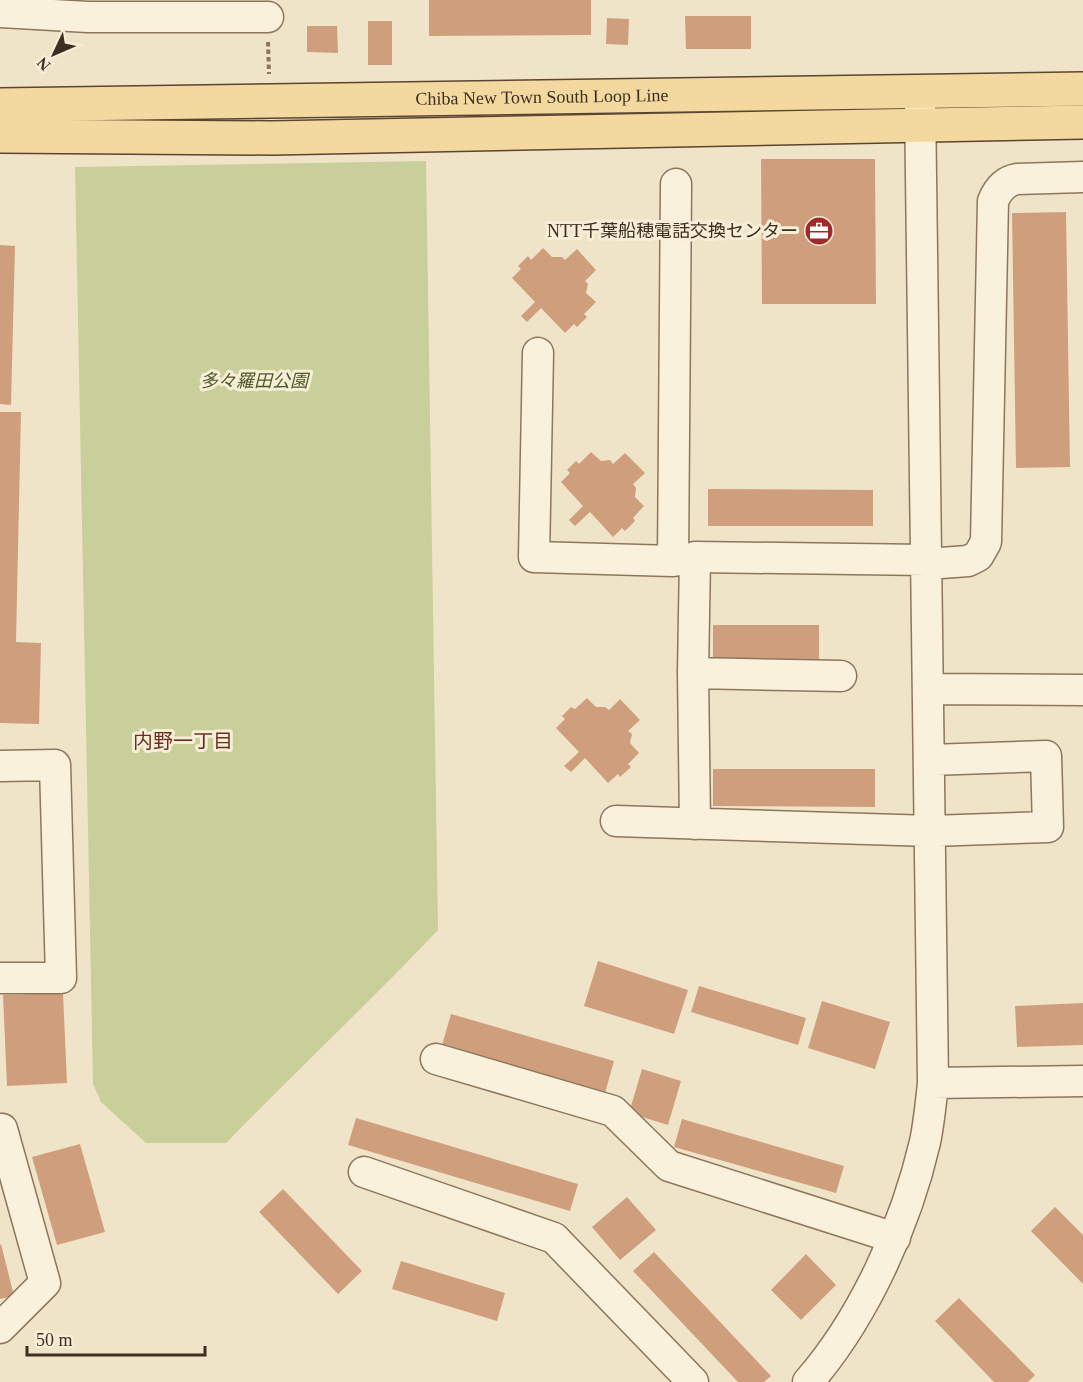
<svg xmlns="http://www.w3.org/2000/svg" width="1083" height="1382" viewBox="0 0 1083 1382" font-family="'Times New Roman','Noto Sans JP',serif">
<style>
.green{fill:#c9cf9b}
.building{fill:#cf9f7d}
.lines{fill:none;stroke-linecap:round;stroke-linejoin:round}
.minor-casing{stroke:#8d765c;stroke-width:33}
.major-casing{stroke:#5b4430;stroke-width:36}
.path{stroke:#8d765c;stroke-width:4;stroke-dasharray:4.5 3;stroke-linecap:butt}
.minor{stroke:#faf1dc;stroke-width:30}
.major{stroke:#f3d9a0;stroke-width:33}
.labels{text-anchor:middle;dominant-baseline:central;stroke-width:6;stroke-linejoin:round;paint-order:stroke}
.street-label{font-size:18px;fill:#3d2e20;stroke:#f7eed8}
.poi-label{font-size:18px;fill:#3d2e20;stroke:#f7eed8;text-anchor:end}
.park-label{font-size:18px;font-style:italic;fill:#4d5a26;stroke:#f7eed8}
.neighbourhood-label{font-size:20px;fill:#6b2e1e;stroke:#f7eed8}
</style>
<rect width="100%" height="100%" fill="#f0e4c8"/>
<path class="green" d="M426,161L438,930C369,1003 296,1071 226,1143H146L101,1102L93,1084L75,167Z"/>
<path class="building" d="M429,0H591V35L429,36Z
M685,16H751V49H686Z
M607,18L629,19L628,45L606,44Z
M368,21H392V65H368Z
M307,26H337L338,53L307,52Z
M761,159H875L876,304H762Z
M1066,212L1070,467L1016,468L1012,213Z
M0,245L15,246L11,405L0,404Z
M543,248L552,257H562L565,260L577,249L596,270L585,281L588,284L586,293L596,302L584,314L587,317L577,327L574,324L565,333L541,308L527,322L521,316L535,302L512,278L521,269L518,266L528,256L531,260Z
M0,412H21L16,642L41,643L39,724L0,723Z
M591,452L601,461L610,460L613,464L625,453L645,473L633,484L636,488L635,497L644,506L633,518L635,521L625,531L622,528L613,537L590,512L575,526L569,520L583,506L561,482L570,473L567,470L576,461L579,464Z
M708,489L873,490V526H708Z
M713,625H819V664L713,663Z
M587,698L596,707H605L609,710L620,699L640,720L628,731L632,734L630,743L639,753L628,764L631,767L620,777L618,774L608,783L585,758L571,772L564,766L579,752L556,728L565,719L562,716L571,707L575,709Z
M713,769H875V807L713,806Z
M598,961L688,990L674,1034L584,1006Z
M699,986L806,1018L798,1045L691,1012Z
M63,993L67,1083L7,1086L3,995Z
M822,1001L890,1022L875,1069L808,1048Z
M1083,1003V1045L1017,1047L1015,1006Z
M451,1014L614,1061L605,1093L442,1045Z
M642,1069L681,1081L668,1125L629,1113Z
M356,1118L578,1184L570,1211L348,1145Z
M682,1119L844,1166L836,1193L674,1147Z
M80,1144L105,1232L57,1245L32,1157Z
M283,1189L362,1271L338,1294L259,1212Z
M627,1197L656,1230L620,1260L592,1227Z
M1055,1207L1083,1235V1284L1031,1231Z
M1,1244L14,1296L0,1299V1245Z
M654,1252L771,1376L764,1382H738L633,1271Z
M806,1254L836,1285L801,1320L771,1290Z
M401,1261L505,1293L497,1321L392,1289Z
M959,1298L1035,1375L1028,1382H994L935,1321Z"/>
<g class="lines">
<g class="minor-casing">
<path id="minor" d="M0,12L88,17H268
M538,353L534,557L673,561L693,558
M673,561L676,184
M927,564L968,561L978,556L986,542L993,201C998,189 1005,181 1017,179L1083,177
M693,673L841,676
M929,689L1083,690
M0,766L55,765L61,978H0
M616,821L931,831L1048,827L1046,756L930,760
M695,824L693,673L695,557L927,560
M436,1059L613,1111L669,1166L895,1238
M933,1083L1083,1081
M364,1172L554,1238L693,1382
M0,1328L45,1283L2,1129
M808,1382C864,1318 906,1224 925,1142C929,1123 931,1102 933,1083L920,101"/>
</g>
<g class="major-casing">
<g id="major">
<path id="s1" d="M0,105L1083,89"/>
<path d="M0,136L272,138L1083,122"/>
</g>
</g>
<path class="path" d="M268,42L269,74"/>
<use href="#minor" class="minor"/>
<use href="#major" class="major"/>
</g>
<defs>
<g id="office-disc" transform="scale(1.5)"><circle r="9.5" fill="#9e2a2b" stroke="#f7eed8"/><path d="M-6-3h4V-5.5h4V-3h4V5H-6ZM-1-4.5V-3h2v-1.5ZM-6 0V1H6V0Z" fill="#fff"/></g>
</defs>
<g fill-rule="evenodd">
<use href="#office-disc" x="819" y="231"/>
</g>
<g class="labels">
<g class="street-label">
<text stroke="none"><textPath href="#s1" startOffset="542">Chiba New Town South Loop Line</textPath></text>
</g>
<g class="poi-label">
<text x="798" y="231">NTT千葉船穂電話交換センター</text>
</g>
<g class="park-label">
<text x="254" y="381">多々羅田公園</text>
</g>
<g class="neighbourhood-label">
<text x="183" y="741">内野一丁目</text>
</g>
</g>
<g transform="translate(54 54) rotate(226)" stroke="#f7eed8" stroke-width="4.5" paint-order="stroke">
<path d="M0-4.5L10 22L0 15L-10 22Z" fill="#3d2e20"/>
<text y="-9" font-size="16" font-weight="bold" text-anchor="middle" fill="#3d2e20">N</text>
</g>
<path d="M27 1346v9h178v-9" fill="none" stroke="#3d2e20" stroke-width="3"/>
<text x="36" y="1346" font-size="18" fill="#3d2e20" stroke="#f7eed8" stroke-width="4.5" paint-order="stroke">50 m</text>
</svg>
